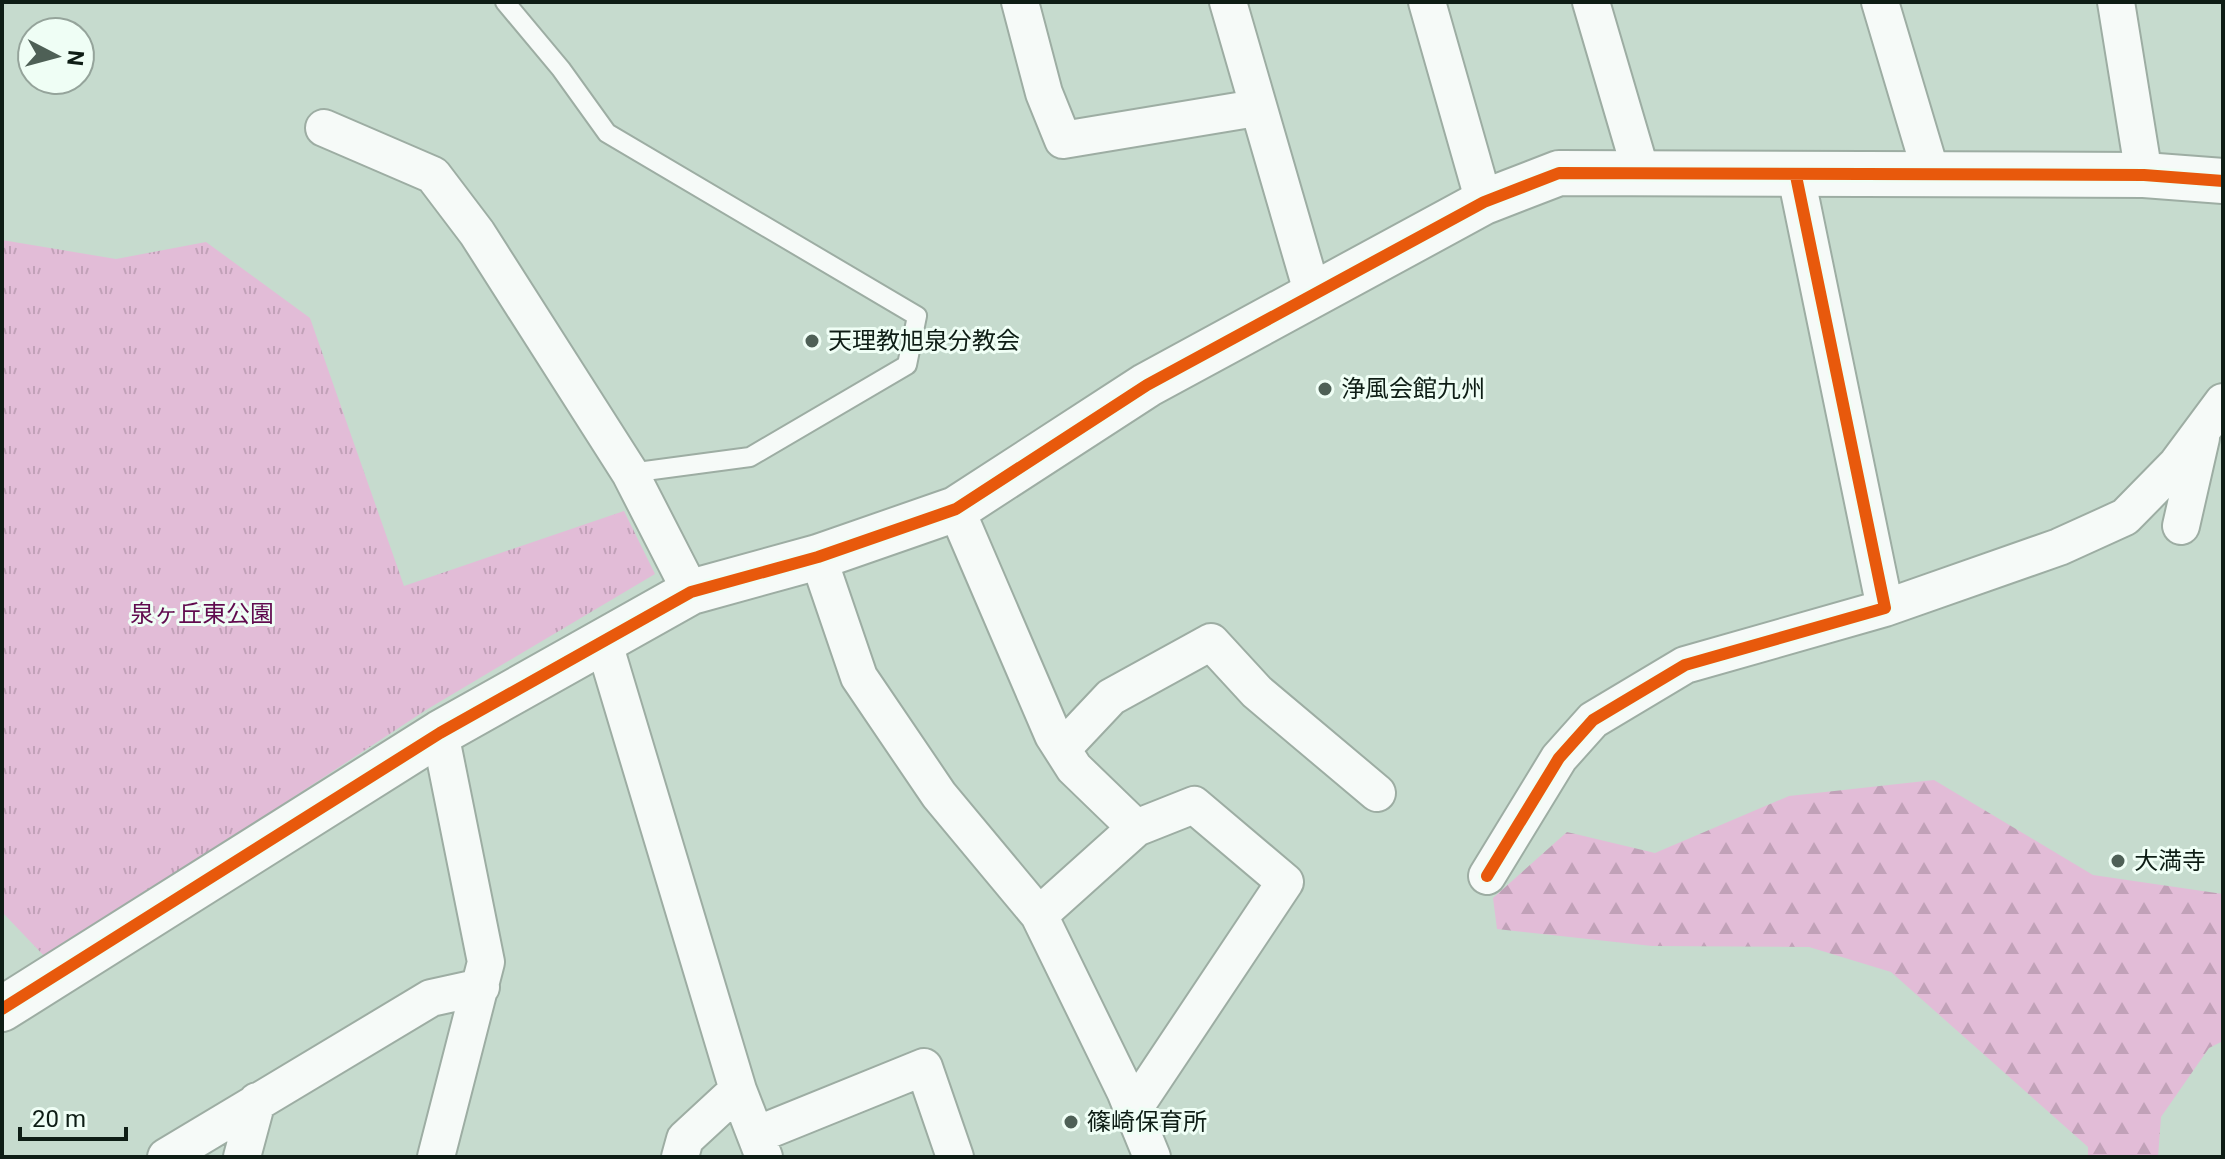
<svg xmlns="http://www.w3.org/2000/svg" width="2225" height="1159" viewBox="0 0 2225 1159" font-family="Roboto,'Noto Sans JP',sans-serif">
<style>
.forest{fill:url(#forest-firs)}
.park{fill:url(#park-tufts)}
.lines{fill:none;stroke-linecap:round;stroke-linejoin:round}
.service-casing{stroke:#9dada3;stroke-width:22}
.minor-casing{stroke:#9dada3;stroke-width:40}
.tertiary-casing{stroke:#9dada3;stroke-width:48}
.service{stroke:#f6faf8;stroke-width:18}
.minor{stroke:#f6faf8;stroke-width:36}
.tertiary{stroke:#f6faf8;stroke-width:44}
.cycleway-casing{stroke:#effef5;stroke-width:17}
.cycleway{stroke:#e8590c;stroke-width:12}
.poi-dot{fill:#4e6056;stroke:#effef5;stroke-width:3}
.labels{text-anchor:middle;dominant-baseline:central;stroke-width:6;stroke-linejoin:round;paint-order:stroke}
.poi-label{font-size:24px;fill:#0e1d15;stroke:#effef5;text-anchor:start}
.park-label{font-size:24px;fill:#600a4e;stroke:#effef5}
</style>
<defs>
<pattern id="forest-firs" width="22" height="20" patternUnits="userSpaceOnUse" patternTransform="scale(2)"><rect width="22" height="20" fill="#e2bcd7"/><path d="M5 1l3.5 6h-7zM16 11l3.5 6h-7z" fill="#c1a1b8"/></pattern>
<pattern id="park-tufts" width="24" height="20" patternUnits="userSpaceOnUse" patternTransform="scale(2)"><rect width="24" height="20" fill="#e2bcd7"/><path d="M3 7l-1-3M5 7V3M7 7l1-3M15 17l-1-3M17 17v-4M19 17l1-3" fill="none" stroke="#c1a1b8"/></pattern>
</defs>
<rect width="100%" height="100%" fill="#c6dbce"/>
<path class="forest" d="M1934,780L2093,875L2223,894V1041L2209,1048L2161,1117L2158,1157H2088V1147L1891,972L1809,947L1652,946L1497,929L1493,898L1567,832L1655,853L1789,796Z"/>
<path class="park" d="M2,240L116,259L206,242L310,318L404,586L624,511L655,574L426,710L47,959L2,912Z"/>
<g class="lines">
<g class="service-casing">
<path id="service" d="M505,2L561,69L607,133L917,316L907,365L750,457L630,473"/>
</g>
<g class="minor-casing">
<path id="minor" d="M1020,2L1044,93L1063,140L1256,108
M1228,2L1313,295
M1427,2L1484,202
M1591,2L1641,172
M1880,2L1931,173
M2116,2L2144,175
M324,128L433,175L477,233L630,473L691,592
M956,509L1053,735L1074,768L1136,828
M2181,526L2201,438
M818,557L859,677L939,795L1039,915L1125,1091L1152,1157
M1885,608L2059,547L2125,517L2177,464L2223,402
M603,640L738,1090L764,1157
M1062,749L1111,697L1211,642L1257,692L1377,793
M1487,876L1559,758L1593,720L1685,665L1885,608L1796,176
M1039,915L1136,828L1194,805L1285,882L1133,1110
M756,1135L924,1067L955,1157
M166,1157L431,998L481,987
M242,1157L257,1101
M436,1157L486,962L440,733
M680,1157L685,1139L738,1090"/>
</g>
<g class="tertiary-casing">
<path id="tertiary" d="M2,1009L440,733L691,592L818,557L956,509L1147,385L1484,202L1559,173L2144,175L2223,181"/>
</g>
<use href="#service" class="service"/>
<use href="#minor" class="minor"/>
<use href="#tertiary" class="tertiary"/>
<g class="cycleway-casing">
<path id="cycleway" d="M1487,876L1559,758L1593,720L1685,665L1885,608L1796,176
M2,1009L440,733L691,592L818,557L956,509L1147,385L1484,202L1559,173L2144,175L2223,181"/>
</g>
<use href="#cycleway" class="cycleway"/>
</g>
<g class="poi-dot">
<circle cx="812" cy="341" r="8"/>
<circle cx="1325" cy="389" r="8"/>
<circle cx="2118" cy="861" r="8"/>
<circle cx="1071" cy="1122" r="8"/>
</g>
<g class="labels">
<g class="poi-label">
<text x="828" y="341">天理教旭泉分教会</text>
<text x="1341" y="389">浄風会館九州</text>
<text x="2134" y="861">大満寺</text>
<text x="1087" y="1122">篠崎保育所</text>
</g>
<g class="park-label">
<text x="202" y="614">泉ヶ丘東公園</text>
</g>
</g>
<rect width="2225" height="1159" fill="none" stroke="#0e1d15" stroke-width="8"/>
<g transform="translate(56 56) rotate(96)"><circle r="38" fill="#effef5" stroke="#95a49b" stroke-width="2"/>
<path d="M0-6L14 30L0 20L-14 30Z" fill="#4e6056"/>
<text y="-12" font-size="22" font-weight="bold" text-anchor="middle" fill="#0e1d15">N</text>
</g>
<path d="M20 1127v12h106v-12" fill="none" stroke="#0e1d15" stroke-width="4"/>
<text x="32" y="1127" font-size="24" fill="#0e1d15" stroke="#effef5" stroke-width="6" paint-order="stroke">20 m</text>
</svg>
